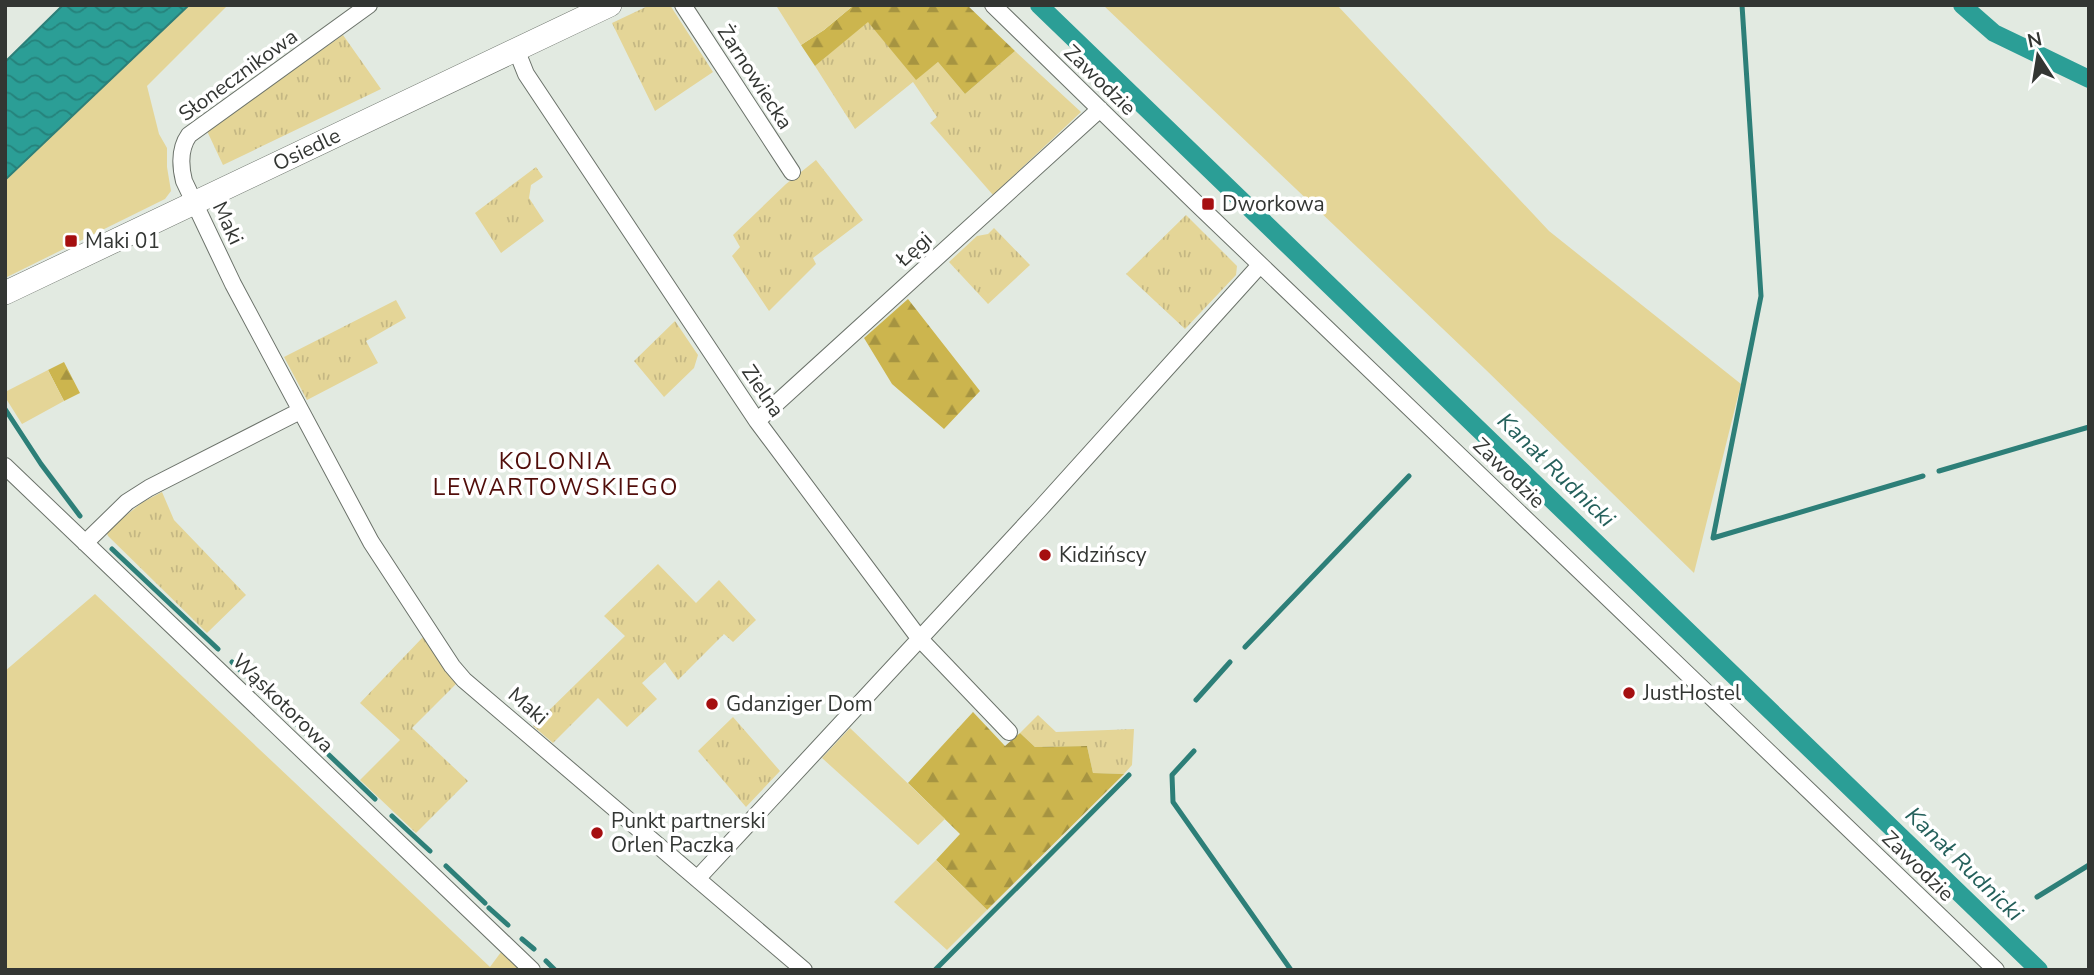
<svg xmlns="http://www.w3.org/2000/svg" width="2094" height="975" viewBox="0 0 2094 975" font-family="'Nunito Sans',sans-serif">
<style>
.grass{fill:url(#grass-tufts)}
.forest{fill:url(#forest-firs)}
.green{fill:#e4d597}
.water{fill:url(#water-waves);stroke:#2d7f78;stroke-width:2}
.lines{fill:none;stroke-linecap:round;stroke-linejoin:round}
.stream{stroke:#2d7f78;stroke-width:5}
.canal{stroke:#2b9e96;stroke-width:18}
.street-casing{stroke:#6b726a;stroke-width:18}
.secondary-casing{stroke:#6b726a;stroke-width:24}
.street{stroke:#fff;stroke-width:16}
.secondary{stroke:#fff;stroke-width:23}
.poi-dot{fill:#a50f10;stroke:#fff;stroke-width:2.5}
.labels{text-anchor:middle;dominant-baseline:central;stroke-width:7;stroke-linejoin:round;paint-order:stroke}
.street-label{font-size:21px;fill:#333633;stroke:#fff}
.poi-label{font-size:21px;fill:#333633;stroke:#fff;text-anchor:start}
.neighbourhood-label{font-size:23px;letter-spacing:2px;fill:#510d0a;stroke:#fff}
.water-label{font-size:23px;font-style:italic;fill:#24605b;stroke:#fff}
</style>
<defs>
<pattern id="grass-tufts" width="24" height="20" patternUnits="userSpaceOnUse" patternTransform="scale(1.75)"><rect width="24" height="20" fill="#e4d597"/><path d="M3 7l-1-3M5 7V3M7 7l1-3M15 17l-1-3M17 17v-4M19 17l1-3" fill="none" stroke="#c4b783"/></pattern>
<pattern id="forest-firs" width="22" height="20" patternUnits="userSpaceOnUse" patternTransform="scale(1.75)"><rect width="22" height="20" fill="#ccb54e"/><path d="M5 1l3.5 6h-7zM16 11l3.5 6h-7z" fill="#a69441"/></pattern>
<pattern id="water-waves" width="16" height="10" patternUnits="userSpaceOnUse" patternTransform="scale(1.75)"><rect width="16" height="10" fill="#2b9e96"/><path d="M0 5q4-4 8 0t8 0" fill="none" stroke="#25827b"/></pattern>
</defs>
<rect width="100%" height="100%" fill="#e2eae1"/>
<path class="grass" d="M650,5H670L713,72L655,111L612,23Z
M868,21L916,79L938,62L965,94L1015,51L1081,112L993,195L930,123L937,117L913,82L855,129L815,66Z
M343,35L381,89L223,165L207,131Z
M816,160L863,220L813,258L816,264L769,311L732,256L740,247L733,235L786,184Z
M536,167L543,177L531,185L529,198L544,221L501,253L475,213Z
M1186,215L1237,266L1236,275L1185,329L1126,274Z
M994,228L1030,265L988,304L949,262L977,236L988,234Z
M396,300L406,318L366,341L378,363L307,400L284,357Z
M675,321L698,355L694,368L664,397L634,361Z
M162,492L174,520L246,595L207,633L108,536L106,531L143,502Z
M658,564L696,603L719,580L756,620L733,642L724,634L678,680L665,662L642,683L657,699L627,727L598,698L553,743L533,726L625,636L604,616Z
M423,637L456,684L412,728L468,781L416,833L360,780L400,740L360,703Z
M1038,715L1056,732L1134,729L1132,765L1124,774L1093,773L1087,746L1035,747L1020,733Z
M733,717L780,771L746,807L698,751Z"/>
<path class="forest" d="M854,5H967L1015,51L965,94L938,62L916,80L868,22L815,66L801,45L824,30Z
M908,299L980,391L944,429L892,384L864,338Z
M64,362L80,393L64,401L48,370Z
M973,712L1005,746L1020,733L1035,747L1087,746L1093,773L1124,774L987,910L936,860L960,834L908,783Z"/>
<path class="green" d="M189,5H228L147,86L159,134L167,148V167L171,191L165,199L5,278V180Z
M781,5H854L824,30L801,45L777,7Z
M1103,5H1337L1549,231L1741,384L1694,573L1485,369Z
M48,370L64,401L22,424L5,397V392Z
M95,594L490,967L504,948L526,970H5V671Z
M850,728L945,819L918,845L822,758Z
M936,860L987,910L947,950L894,902Z"/>
<path class="water" d="M63,5H189L5,180V62Z"/>
<g class="lines">
<path class="stream" d="M1742,5L1761,296L1713,538L1923,476
M5,409L41,464L80,516
M1939,471L2089,427
M112,549L218,649
M1245,647L1409,476
M232,662L246,676
M263,692L318,745
M1196,700L1230,662
M1194,751L1172,775L1173,802L1291,970
M329,755L375,799
M392,816L430,851
M446,866L485,903
M2037,897L2089,865
M489,908L508,925
M522,939L534,949
M546,961L555,970
M935,970L1129,775"/>
<path class="canal" d="M1039,5L2039,970
M1962,5L1994,33L2089,79"/>
<g class="street-casing">
<path id="street" d="M369,5L189,135C179,149 180,165 184,181L233,284L371,542L452,666L464,680L804,970
M683,5L792,172
M993,5L1197,204L1996,970
M516,49L526,74L757,421L919,638L1009,732
M757,421L1100,109
M5,466L532,970
M85,543L127,502L149,488L300,411
M697,879L1039,510L1260,265"/>
</g>
<g class="secondary-casing">
<g id="secondary">
<path id="s1" d="M5,293L610,5"/>
</g>
</g>
<use href="#street" class="street"/>
<use href="#secondary" class="secondary"/>
</g>
<g class="poi-dot">
<rect x="1201" y="197" width="14" height="14" rx="3.5"/>
<rect x="64" y="234" width="14" height="14" rx="3.5"/>
<circle cx="1045" cy="555" r="7"/>
<circle cx="1629" cy="693" r="7"/>
<circle cx="712" cy="704" r="7"/>
<circle cx="597" cy="833" r="7"/>
</g>
<g class="labels">
<g class="street-label">
<text transform="translate(238 75) rotate(-36)">Słonecznikowa</text>
<text transform="translate(755 77) rotate(57)">Żarnowiecka</text>
<text transform="translate(1100 80) rotate(44)">Zawodzie</text>
<text stroke="none"><textPath href="#s1" startOffset="334">Osiedle</textPath></text>
<text transform="translate(228 223) rotate(65)">Maki</text>
<text transform="translate(914 249) rotate(-42)">Łęgi</text>
<text transform="translate(763 391) rotate(56)">Zielna</text>
<text transform="translate(1509 473) rotate(44)">Zawodzie</text>
<text transform="translate(283 703) rotate(44)">Wąskotorowa</text>
<text transform="translate(528 706) rotate(41)">Maki</text>
<text transform="translate(1918 866) rotate(44)">Zawodzie</text>
</g>
<g class="poi-label">
<text x="1222" y="204">Dworkowa</text>
<text x="85" y="241">Maki 01</text>
<text x="1059" y="555">Kidzińscy</text>
<text x="1643" y="693">JustHostel</text>
<text x="726" y="704">Gdanziger Dom</text>
<text x="611" y="821">Punkt partnerski<tspan x="611" dy="24">Orlen Paczka</tspan></text>
</g>
<g class="neighbourhood-label">
<text x="556" y="461">KOLONIA<tspan x="556" dy="26">LEWARTOWSKIEGO</tspan></text>
</g>
<g class="water-label">
<text transform="translate(1556 470) rotate(44)">Kanał Rudnicki</text>
<text transform="translate(1964 864) rotate(44)">Kanał Rudnicki</text>
</g>
</g>
<rect width="2094" height="975" fill="none" stroke="#333633" stroke-width="14"/>
<g transform="translate(2038 56) rotate(348)" stroke="#ffffff" stroke-width="5" paint-order="stroke">
<path d="M0-5L12 26L0 18L-12 26Z" fill="#333633"/>
<text y="-10" font-size="19" font-weight="bold" text-anchor="middle" fill="#333633">N</text>
</g>
</svg>
